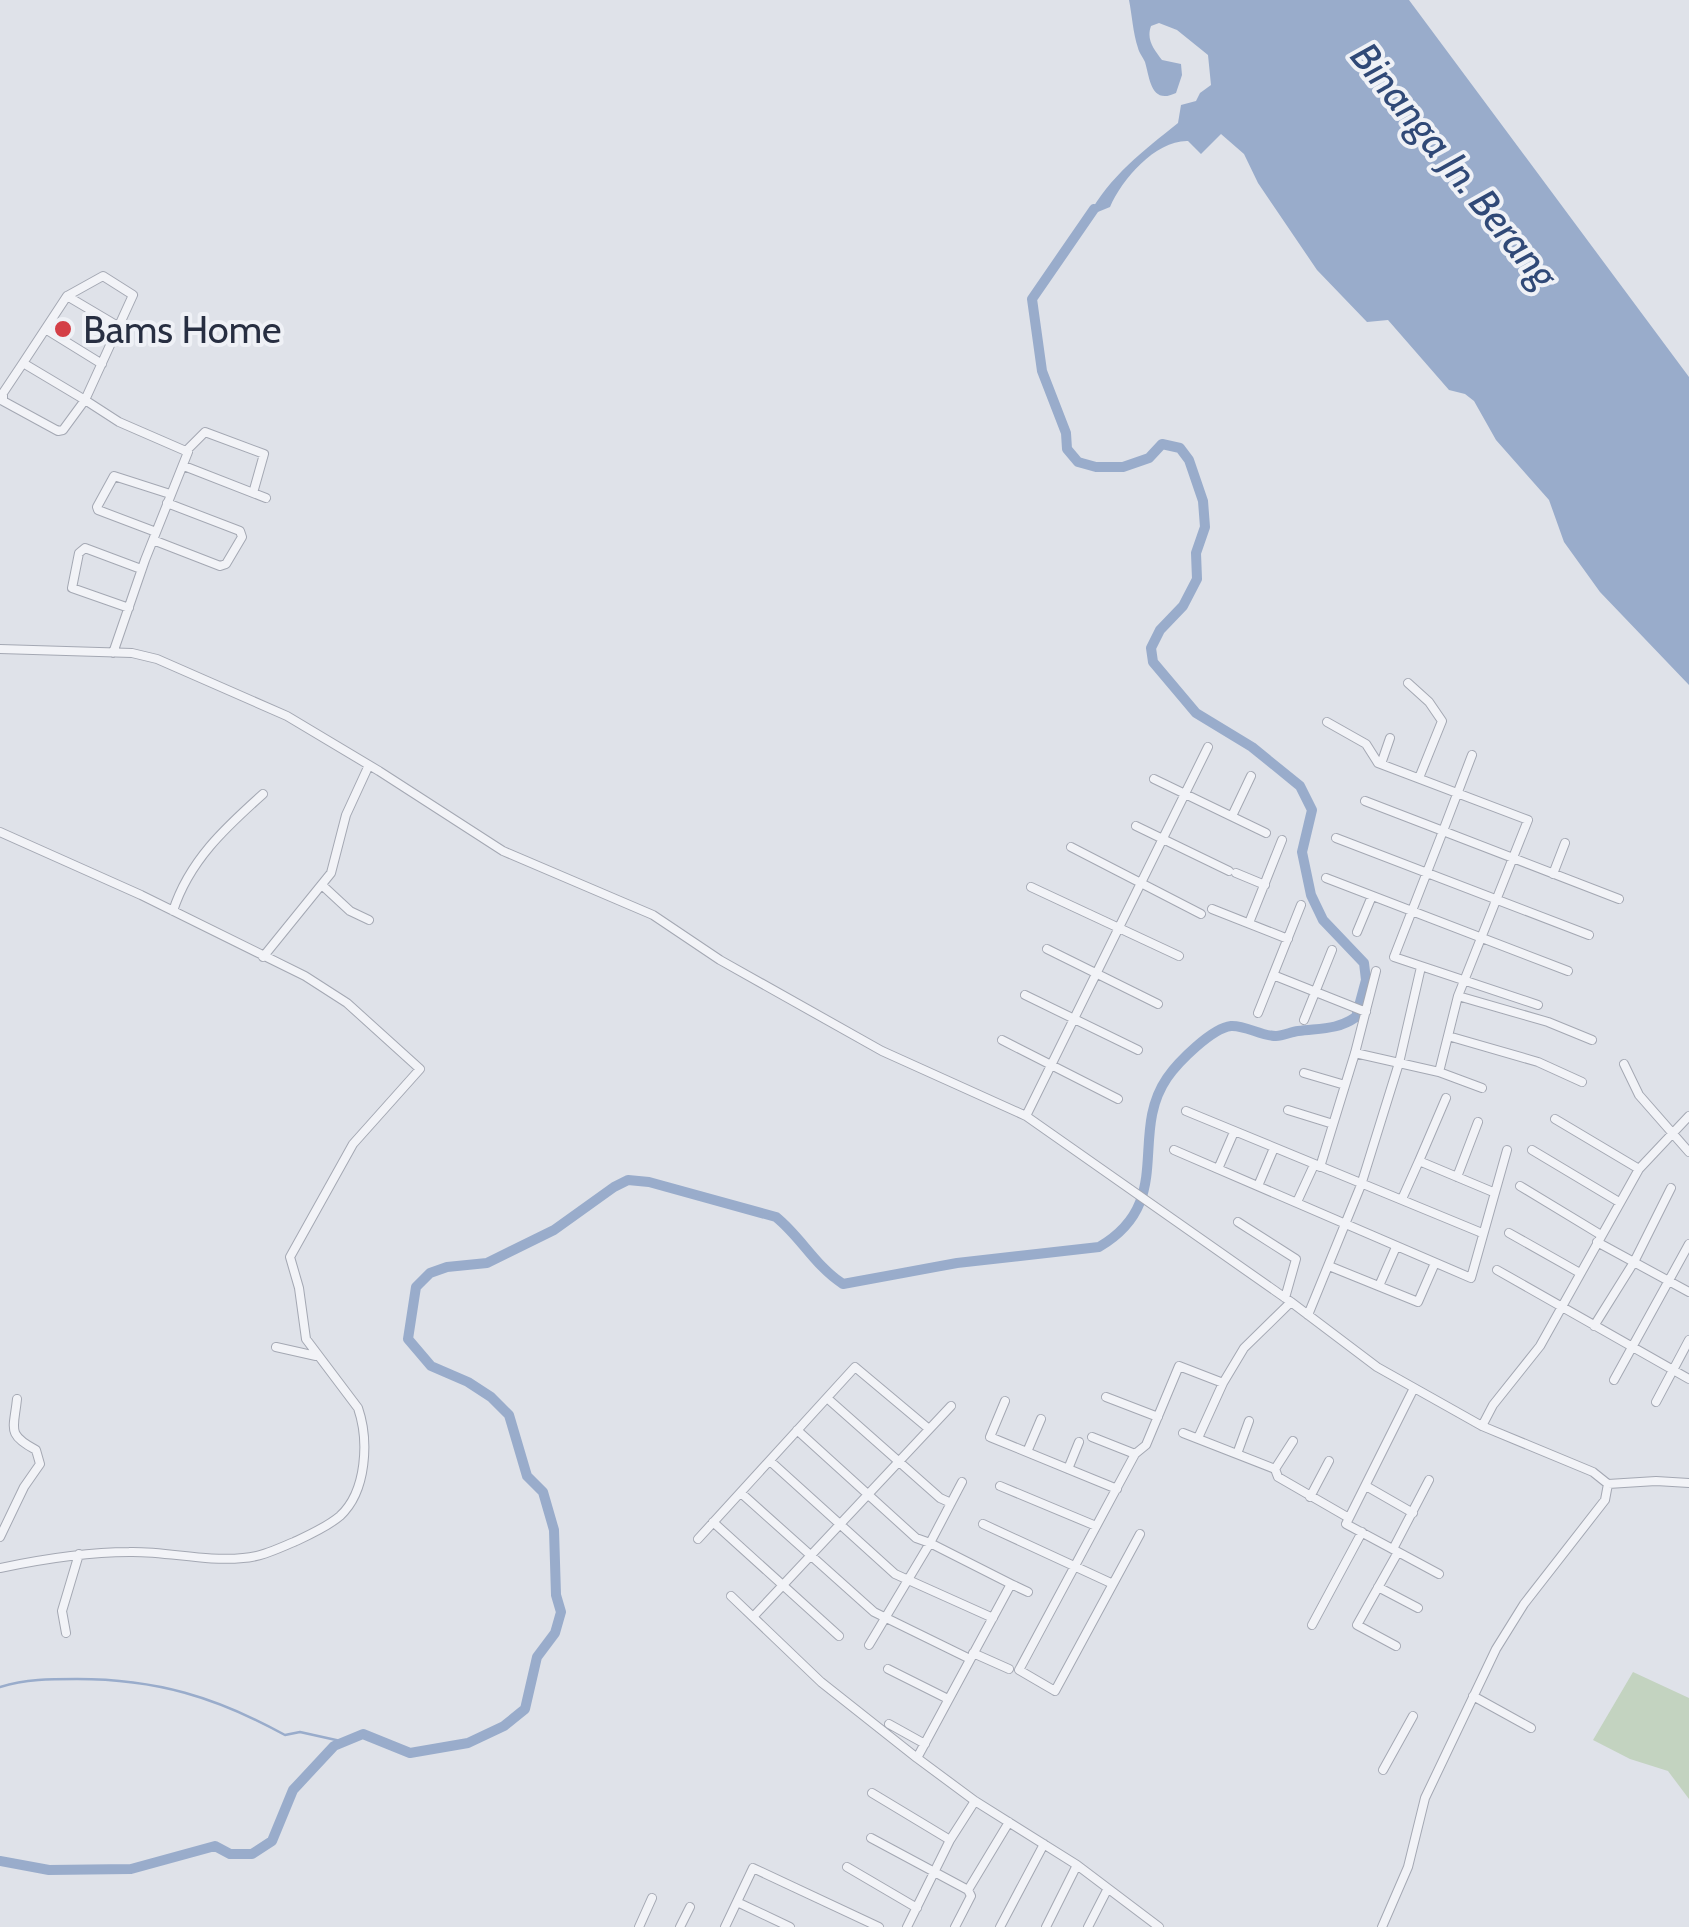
<svg xmlns="http://www.w3.org/2000/svg" width="1689" height="1927" viewBox="0 0 1689 1927" font-family="Cabin,sans-serif">
<style>
.green{fill:#c3d3c0}
.water{fill:#99accb}
.lines{fill:none;stroke-linecap:round;stroke-linejoin:round}
.stream{stroke:#99accb;stroke-width:2.5}
.canal{stroke:#99accb;stroke-width:10}
.street-casing{stroke:#a4a8b3;stroke-width:10}
.street{stroke:#f2f3f7;stroke-width:8}
.poi-dot{fill:#d43f47;stroke:#eff1f6;stroke-width:4}
.labels{text-anchor:middle;dominant-baseline:central;stroke-width:8;stroke-linejoin:round;paint-order:stroke}
.poi-label{font-size:38px;fill:#272e41;stroke:#eff1f6;text-anchor:start}
.water-label{font-size:40px;font-style:italic;fill:#304977;stroke:#eff1f6}
</style>
<rect width="100%" height="100%" fill="#dfe2e9"/>
<path class="green" d="M1633,1672L1689,1698V1799L1668,1771L1630,1759L1593,1740Z"/>
<path class="water" d="M1129,0H1409L1689,377V685L1600,592L1564,542L1549,500L1496,440L1474,401L1465,394L1449,390L1388,320L1367,322L1317,270L1258,183L1244,154L1221,134L1201,154L1188,141C1156,140 1122,179 1110,207L1088,216C1110,176 1143,151 1178,123L1181,105L1196,101L1200,93L1211,85L1208,55L1177,30L1159,23L1151,26C1146,40 1154,49 1162,60L1181,64L1182,75L1176,93C1151,105 1150,79 1145,62C1143,57 1139,53 1138,48C1133,33 1132,15 1129,0Z"/>
<g class="lines">
<path class="stream" d="M0,1687C26,1679 50,1679 77,1679C156,1679 216,1697 285,1735L300,1732L345,1742"/>
<path class="canal" d="M0,1861L49,1870L131,1869L215,1846L230,1854H252L272,1841L293,1790L334,1746L363,1734L410,1753L468,1743L504,1726L525,1709L537,1657L555,1633L561,1612L556,1595L554,1530L543,1492L527,1476L509,1415L491,1397L468,1382L431,1366L408,1339L416,1287L430,1273L447,1267L487,1263L554,1230L614,1187L628,1180L649,1182L776,1217C801,1237 815,1266 843,1284L957,1263L1099,1247C1176,1202 1128,1135 1167,1078C1178,1062 1212,1028 1231,1026C1245,1025 1261,1036 1276,1036C1283,1036 1291,1032 1298,1031C1321,1028 1337,1030 1356,1017L1366,980L1364,963L1323,920L1311,895L1302,852L1312,810L1300,786L1252,747L1196,713L1153,662L1151,648L1160,630L1183,606L1197,579L1196,553L1205,527L1203,501L1189,460L1180,448L1162,444L1149,458L1123,467H1096L1078,462L1067,449L1066,433L1042,371L1032,299L1094,209"/>
<g class="street-casing">
<path id="street" d="M47,330L102,364
M23,363L85,400L63,430L58,431L3,401V393Z
M23,363L67,296
M187,450L205,432L264,454L253,493
M184,466L266,498
M156,532L98,510L97,507L114,476L170,494
M153,540L220,566L226,564L242,537L240,531L167,503
M129,608L72,588L79,553L85,548L141,569
M0,649L132,653L157,659L287,716L379,771L503,851L653,915L720,960L882,1051L1026,1116L1291,1302L1377,1367L1482,1426L1593,1472L1608,1484L1656,1481L1689,1483
M113,653L145,560L188,452L119,422L85,400L133,295L103,276L67,296L116,325
M1408,683L1429,702L1442,721L1419,778
M1327,722L1366,744L1378,763L1528,820L1458,996L1439,1072
M1381,764L1390,738
M1154,779L1266,833
M1365,801L1443,831L1472,755
M1232,816L1251,776
M1136,826L1229,871
M0,832L141,895L305,976L347,1003L420,1069L353,1144L290,1257L299,1288L306,1339L358,1408C369,1440 367,1491 340,1516C327,1527 309,1535 294,1542C277,1549 261,1557 243,1558C206,1562 166,1551 129,1552C85,1552 43,1559 0,1568
M1336,838L1589,935
M1071,847L1201,914
M1236,873L1265,885
M1553,874L1565,843
M1326,878L1568,971
M323,886L350,911L369,920
M1031,887L1179,956
M1212,909L1288,939
M173,911C189,861 225,828 263,794
M1249,923L1282,840
M1357,932L1372,896
M1047,949L1158,1004
M263,957L331,873L346,815L369,765
M1273,975L1366,1012
M1025,995L1138,1050
M1458,996L1548,1022L1592,1040
M1538,1005L1394,957L1443,831L1619,899
M1258,1013L1301,905
M1304,1020L1332,950
M1448,1036L1538,1062L1582,1082
M1002,1040L1118,1099
M1355,1053L1439,1072L1482,1088
M1624,1064L1639,1095L1689,1152
M1304,1073L1345,1085
M1446,1098L1419,1161L1493,1192
M1288,1110L1333,1124
M1186,1111L1482,1233
M1026,1116L1208,747
M1555,1119L1639,1169
M1174,1150L1471,1278L1507,1150
M1532,1150L1619,1202
M1320,1167L1355,1053L1376,971
M1218,1169L1234,1132
M1457,1177L1478,1122
M1258,1186L1274,1148
M1520,1186L1601,1235
M1402,1199L1419,1161
M1297,1202L1314,1165
M1238,1222L1296,1259L1285,1298
M1509,1233L1580,1273
M1597,1242L1689,1292
M1329,1266L1418,1302L1435,1263
M1497,1270L1689,1379
M1379,1286L1396,1247
M1308,1315L1361,1185L1399,1063L1421,967
M1594,1326L1634,1262L1671,1188
M276,1347L316,1356
M1614,1380L1689,1244
M1106,1397L1158,1417
M827,1398L940,1498L951,1503
M1005,1401L990,1437L1117,1489
M1656,1402L1689,1340
M1482,1426L1493,1405L1540,1346L1639,1169L1689,1116
M797,1430L916,1538L930,1543L962,1482
M1183,1433L1275,1469L1278,1477L1349,1518L1346,1524L1439,1574
M1092,1437L1135,1454
M1198,1438L1223,1383L1244,1348L1291,1302
M1027,1452L1041,1419
M1237,1454L1249,1421
M770,1461L895,1574L993,1618
M1068,1469L1079,1442
M1275,1469L1293,1441
M1000,1486L1096,1526
M1366,1486L1413,1513
M741,1493L874,1612L970,1659
M1310,1497L1329,1461
M1349,1518L1414,1388
M713,1522L839,1636
M983,1524L1113,1584
M1140,1534L1055,1691L1019,1670L1135,1454L1146,1445L1179,1366L1223,1383
M0,1537L24,1487L40,1464L36,1450C6,1434 14,1429 17,1399
M698,1539L855,1367L929,1429
M1393,1549L1429,1480
M1011,1584L1028,1592
M1378,1587L1418,1608
M731,1596L821,1682L917,1758L975,1801L1077,1865L1159,1927
M753,1617L951,1406
M1312,1625L1362,1532
M66,1633L62,1611L79,1554
M869,1645L930,1543L1011,1584L917,1758
M1396,1646L1357,1625L1398,1552
M973,1653L1009,1669
M888,1669L948,1699
M1473,1696L1531,1728
M889,1724L925,1744
M1383,1770L1413,1716
M872,1793L950,1840
M871,1838L968,1890
M847,1867L917,1908
M737,1902L790,1927
M639,1927L652,1898
M680,1927L690,1907
M725,1927L753,1868L879,1927
M907,1927L950,1840L975,1801
M955,1927L971,1896L968,1890L1009,1822
M1000,1927L1044,1844
M1046,1927L1077,1865
M1088,1927L1107,1890
M1382,1927L1408,1867L1425,1798L1496,1649L1524,1604L1605,1500L1608,1484"/>
</g>
<use href="#street" class="street"/>
</g>
<circle class="poi-dot" cx="63" cy="329" r="10"/>
<g class="labels">
<g class="poi-label">
<text x="83" y="329">Bams Home</text>
</g>
<g class="water-label">
<text transform="translate(1455 165) rotate(51)">Binanga Jn. Berang</text>
</g>
</g>
</svg>
